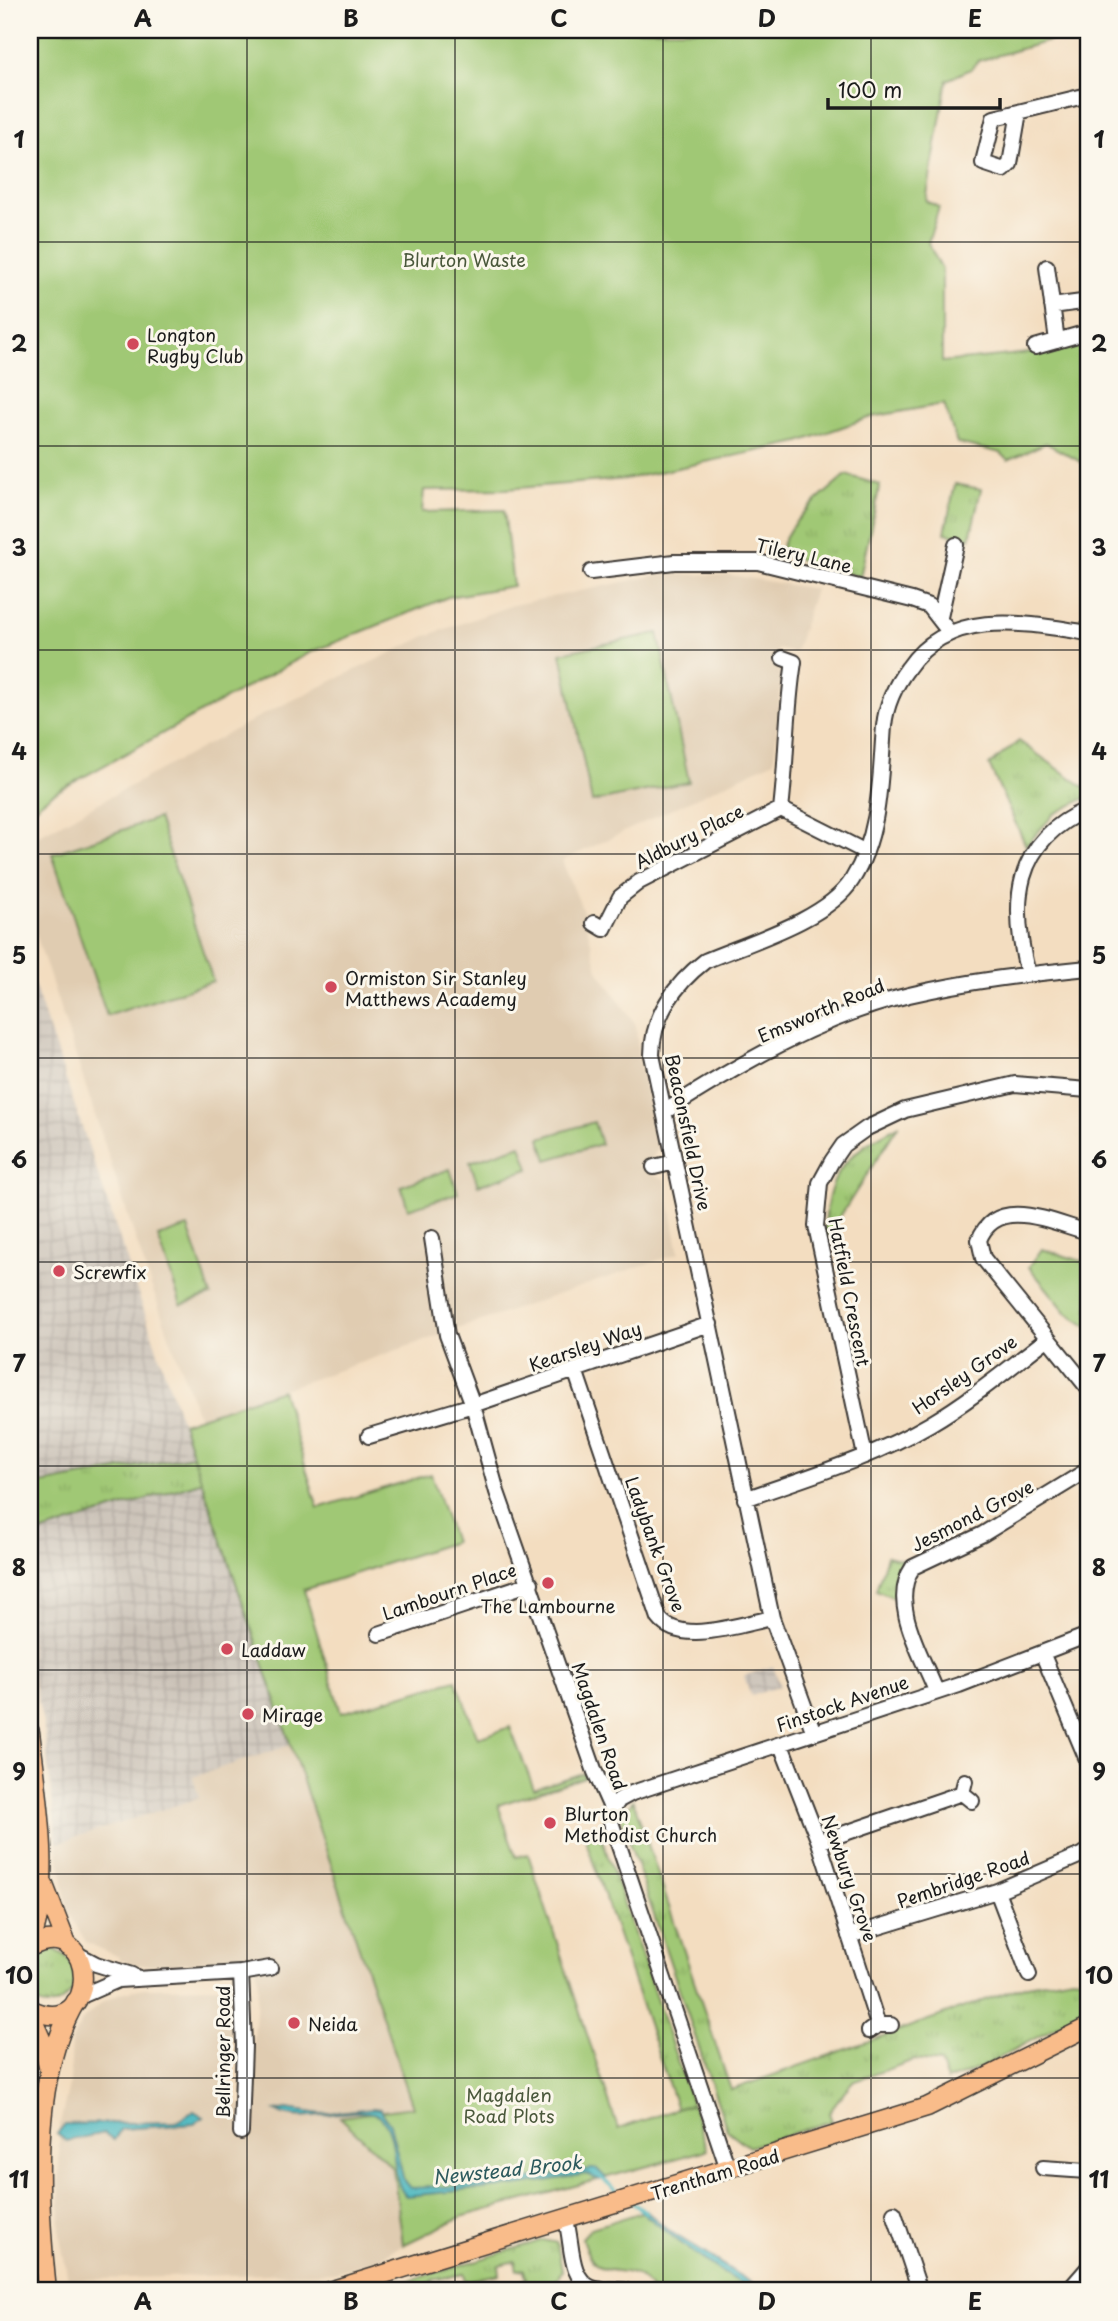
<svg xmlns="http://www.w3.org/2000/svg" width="1118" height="2321" viewBox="0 0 1118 2321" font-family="'Playpen Sans',sans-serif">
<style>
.built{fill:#e0ccb1}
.industrial{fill:url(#industrial-grid)}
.grass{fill:url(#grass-tufts);stroke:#5e7248;stroke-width:2}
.park{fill:#a0c874;stroke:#5e7248;stroke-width:2}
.water{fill:#47b6be;stroke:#32696d;stroke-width:2}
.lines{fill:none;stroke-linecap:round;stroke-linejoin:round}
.stream{stroke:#47b6be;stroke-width:3.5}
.minor-casing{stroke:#3c3935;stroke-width:18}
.major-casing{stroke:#3c3935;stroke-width:21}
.minor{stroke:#fff;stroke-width:14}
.major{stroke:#f9bc8a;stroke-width:18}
.grid{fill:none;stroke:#1c1c1c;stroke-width:2;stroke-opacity:0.55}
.poi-dot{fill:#d1495b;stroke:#fbf7ec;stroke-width:2.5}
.labels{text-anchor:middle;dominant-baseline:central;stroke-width:6;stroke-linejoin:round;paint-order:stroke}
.park-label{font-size:18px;fill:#4a583b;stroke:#fbf7ec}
.poi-label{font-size:18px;fill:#1c1c1c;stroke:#fbf7ec;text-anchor:start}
.street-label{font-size:18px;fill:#1c1c1c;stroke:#fbf7ec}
.water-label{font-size:19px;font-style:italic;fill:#2d5a5d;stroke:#fbf7ec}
.neatline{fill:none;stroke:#1c1c1c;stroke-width:2.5}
.grid-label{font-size:23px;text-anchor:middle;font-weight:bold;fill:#1c1c1c}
</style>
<defs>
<pattern id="industrial-grid" width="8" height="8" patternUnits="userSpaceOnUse" patternTransform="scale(1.75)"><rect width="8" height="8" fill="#cbc2b8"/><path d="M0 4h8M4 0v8" fill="none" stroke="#aea69e"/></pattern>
<pattern id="grass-tufts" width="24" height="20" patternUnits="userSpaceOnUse" patternTransform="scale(1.75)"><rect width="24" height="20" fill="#a0c874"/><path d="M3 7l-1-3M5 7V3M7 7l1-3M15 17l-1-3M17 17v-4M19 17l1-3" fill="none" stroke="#89ab64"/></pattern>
</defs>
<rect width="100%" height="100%" fill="#fbf7ec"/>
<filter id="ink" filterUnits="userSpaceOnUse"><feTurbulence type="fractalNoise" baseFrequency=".0143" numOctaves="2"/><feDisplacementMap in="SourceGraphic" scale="14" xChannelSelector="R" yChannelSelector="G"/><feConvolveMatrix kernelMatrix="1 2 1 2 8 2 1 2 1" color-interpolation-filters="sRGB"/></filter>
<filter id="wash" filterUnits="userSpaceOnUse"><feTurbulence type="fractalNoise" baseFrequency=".00686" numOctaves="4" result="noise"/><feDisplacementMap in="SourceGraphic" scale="28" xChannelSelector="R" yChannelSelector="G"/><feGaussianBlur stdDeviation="1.57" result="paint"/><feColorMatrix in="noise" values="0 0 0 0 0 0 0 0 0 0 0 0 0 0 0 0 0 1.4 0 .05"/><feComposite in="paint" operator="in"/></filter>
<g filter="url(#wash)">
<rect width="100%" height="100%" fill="#f3ddc0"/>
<path class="built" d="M662,574L730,575L815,589L795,653L778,649L775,666L782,675L774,761L562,861L583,911L598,970L636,1025L638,1054L659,1147L653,1157L656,1175L665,1179L679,1253L199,1418L148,1277L30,916V840L268,712L426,636L513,605Z
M291,1745L413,2108L341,2118L393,2168L403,2245L374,2261L335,2272L68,2280L60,2237L59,2127L70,2081L72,2039L83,2019L104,2001L121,1993L144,1988L230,1987L232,2104H252L249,2095L258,1988L256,1961L139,1965L118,1960L119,1957L86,1942L68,1911L57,1843L198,1798L192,1777Z"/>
<path class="industrial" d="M30,973L193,1456L30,1486Z
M203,1481L291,1745L193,1777L199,1798L57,1843L44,1727L30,1667V1536Z
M773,1666L780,1686L751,1696L744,1676Z"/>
<path class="grass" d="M846,475L880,485L860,577L780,554C784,522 824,496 846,475Z
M955,484L981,489L970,538L945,533Z
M1019,741L1088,790V797L1054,814L1026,846L989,765Z
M898,1126L825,1240C824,1176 843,1154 898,1126Z
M193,1456L203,1481L30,1536V1486Z
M887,1556L913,1562C897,1572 892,1580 897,1599L876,1590Z
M633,1800L731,2090L1027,1985L1073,1977L1088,1979V2010L982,2067L947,2081L940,2063L914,2060L852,2082L829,2113L832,2121L749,2147L727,2130L621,1818Z
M600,1833L692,2104L677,2109L585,1838Z
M53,1949C73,1957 74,1966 76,1986C64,2003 50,2013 30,2000V1955Z
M543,2240L557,2243L562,2271L556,2280L523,2287L521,2281L526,2279L524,2269L517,2270L515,2261L499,2265L500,2274L466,2281L464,2274L432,2280L434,2288L420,2291H377Z"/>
<path class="park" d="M30,30H1088L978,61L971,69L947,80L926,201L939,207L928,243L942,270V362L1039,352L1088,338V457L1081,462L1046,443L1008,460L1001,453L957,443L944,404L871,417L799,442L626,479L506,489L424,490L422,512L504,510L513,586L448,597L309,653L52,794L30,811Z
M658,633L689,782L592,802L561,653Z
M158,818L213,981L107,1016L52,854Z
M594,1122L601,1144L547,1160L540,1138Z
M521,1145L529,1169L478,1185L470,1162Z
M450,1169L458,1193L408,1209L401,1186Z
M188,1227L211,1295L181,1305L158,1237Z
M1042,1249L1088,1263V1327L1066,1312L1029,1267Z
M282,1390L318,1508L431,1474L454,1542L304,1590L341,1713L456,1680L478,1738L510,1727L534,1789L583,1773L585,1777L498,1805L516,1857L528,1854L618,2129L692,2104L707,2150L461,2217L403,2245L393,2168L340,2117L413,2107L182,1423Z
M642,2212L680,2242L755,2291H652C630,2252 597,2294 582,2238L591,2228Z"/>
<path class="water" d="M372,2108L380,2109L390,2124L404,2181L410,2188L491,2185L592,2169H597L606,2178L599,2180L586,2174L522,2185L406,2196C388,2178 401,2135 379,2115C347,2104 308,2126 276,2111L287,2109L321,2114Z
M194,2111L204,2117L194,2124L121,2129L114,2140L104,2133L66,2141L57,2134L65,2124L176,2122Z
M646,2211L671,2232L764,2291C738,2291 665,2231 642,2212Z"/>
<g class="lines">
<path class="stream" d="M600,2177L621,2194
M633,2203L646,2213"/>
</g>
</g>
<g filter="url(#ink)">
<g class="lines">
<g class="minor-casing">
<path id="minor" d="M1019,112L1010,164L1004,170L983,163L984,158L994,118L1088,95
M1047,267L1057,341
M1052,306L1082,302
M1035,347L1088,332
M591,572L674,562H758L912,600L929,606L950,633
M940,617L956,545
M781,809C787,760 786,711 794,662L783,658
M781,809L866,852
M594,923L604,929L620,897L639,882L781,809
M1028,974C1010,904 1013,841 1088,809
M664,1112C739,1064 822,1016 909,995C968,981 1028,974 1088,968
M654,1167L675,1162
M1088,1232C1053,1223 997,1194 979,1240L983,1258L1088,1388
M432,1238L447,1335L473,1405L497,1492L595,1772L612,1810L611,1822L728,2169
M575,1370L659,1618C680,1646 742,1624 772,1618
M369,1436L473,1405L710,1324
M865,1456L816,1226L820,1183L832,1161L843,1145L867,1128L905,1110L1015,1084L1088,1090
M745,1499C807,1477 872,1458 930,1424C971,1400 1009,1368 1047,1339
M379,1634L531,1583
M1043,1655L1088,1762
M936,1691C922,1655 888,1603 913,1567L983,1534L1088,1470
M814,1733L772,1618L652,1055C652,1016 675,984 705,961C747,943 827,920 852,880C881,834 880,778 884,726C886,705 896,684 908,668C950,607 1026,623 1088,633
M781,1745L819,1842L878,2025
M965,1781L962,1793L972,1801
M612,1810L619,1800L632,1793L959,1685L1088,1635
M819,1842L962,1793
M997,1891L1029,1975
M849,1936L997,1891L1088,1852
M75,1953L96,1964L132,1975
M79,1997L118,1980L241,1973
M869,2031L878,2025H891
M241,2132L244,2045L241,1973L270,1968
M1043,2168L1087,2171L1088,2174
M894,2213L920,2291
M566,2221C573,2242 568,2278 592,2288C603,2292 615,2288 626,2291
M1068,2291L1088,2268"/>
</g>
<g class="major-casing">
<path id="major" d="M30,1732C37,1792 54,1888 30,1943
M44,1885L68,1947
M30,1947C100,1911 101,2044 30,2009
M30,2014L42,2041L49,2071
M47,2291C38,2204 29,2079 76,2001
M329,2291L927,2107L1088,2027"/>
</g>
<use href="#minor" class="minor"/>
<use href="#major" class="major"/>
</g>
</g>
<path class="grid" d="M247,30V2291M455,30V2291M663,30V2291M871,30V2291M30,242H1088M30,446H1088M30,650H1088M30,854H1088M30,1058H1088M30,1262H1088M30,1466H1088M30,1670H1088M30,1874H1088M30,2078H1088"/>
<g class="poi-dot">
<circle cx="133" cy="344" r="7"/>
<circle cx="331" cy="987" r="7"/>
<circle cx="59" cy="1271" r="7"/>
<circle cx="548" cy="1583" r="7"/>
<circle cx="227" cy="1649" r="7"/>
<circle cx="248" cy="1714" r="7"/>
<circle cx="550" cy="1823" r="7"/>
<circle cx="294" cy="2023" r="7"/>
</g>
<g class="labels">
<g class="park-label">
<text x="464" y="259">Blurton Waste</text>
<text x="509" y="2094">Magdalen<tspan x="509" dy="21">Road Plots</tspan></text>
</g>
<g class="poi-label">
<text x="147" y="334">Longton<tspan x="147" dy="21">Rugby Club</tspan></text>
<text x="345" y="977">Ormiston Sir Stanley<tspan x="345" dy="21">Matthews Academy</tspan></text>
<text x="73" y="1271">Screwfix</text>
<text x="548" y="1605" text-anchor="middle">The Lambourne</text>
<text x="241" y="1649">Laddaw</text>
<text x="262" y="1714">Mirage</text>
<text x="564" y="1813">Blurton<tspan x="564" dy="21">Methodist Church</tspan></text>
<text x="308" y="2023">Neida</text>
</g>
<g class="street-label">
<text transform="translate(804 555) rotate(13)">Tilery Lane</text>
<text transform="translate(689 836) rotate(-27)">Aldbury Place</text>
<text transform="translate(821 1010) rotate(-23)">Emsworth Road</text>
<text transform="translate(689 1132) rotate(78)">Beaconsfield Drive</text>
<text transform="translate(850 1292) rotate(79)">Hatfield Crescent</text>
<text transform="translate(585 1346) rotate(-19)">Kearsley Way</text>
<text transform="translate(964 1374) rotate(-35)">Horsley Grove</text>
<text transform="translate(972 1515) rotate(-27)">Jesmond Grove</text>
<text transform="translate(656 1544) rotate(70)">Ladybank Grove</text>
<text transform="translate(449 1591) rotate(-19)">Lambourn Place</text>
<text transform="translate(842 1703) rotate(-19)">Finstock Avenue</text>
<text transform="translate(600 1726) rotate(71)">Magdalen Road</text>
<text transform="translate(850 1878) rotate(71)">Newbury Grove</text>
<text transform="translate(963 1879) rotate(-19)">Pembridge Road</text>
<text transform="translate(222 2052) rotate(-90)">Bellringer Road</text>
<text transform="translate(715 2174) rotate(-17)">Trentham Road</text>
</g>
<g class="water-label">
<text transform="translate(507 2169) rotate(-6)">Newstead Brook</text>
</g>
</g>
<rect width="1118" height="2321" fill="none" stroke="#fbf7ec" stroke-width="77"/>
<path d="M828 98v10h172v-10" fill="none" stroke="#1c1c1c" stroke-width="3.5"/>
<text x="838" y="98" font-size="21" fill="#1c1c1c" stroke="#fbf7ec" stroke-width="5" paint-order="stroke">100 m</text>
<rect x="38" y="38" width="1042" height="2244" class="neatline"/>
<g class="grid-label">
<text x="143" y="27">A</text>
<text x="351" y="27">B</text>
<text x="559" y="27">C</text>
<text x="767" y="27">D</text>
<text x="975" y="27">E</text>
<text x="19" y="148">1</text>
<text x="1099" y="148">1</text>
<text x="19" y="352">2</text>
<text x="1099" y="352">2</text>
<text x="19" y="556">3</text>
<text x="1099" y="556">3</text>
<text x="19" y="760">4</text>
<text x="1099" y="760">4</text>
<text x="19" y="964">5</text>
<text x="1099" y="964">5</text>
<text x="19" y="1168">6</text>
<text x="1099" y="1168">6</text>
<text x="19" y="1372">7</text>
<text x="1099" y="1372">7</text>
<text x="19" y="1576">8</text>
<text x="1099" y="1576">8</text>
<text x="19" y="1780">9</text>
<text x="1099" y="1780">9</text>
<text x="19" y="1984">10</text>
<text x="1099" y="1984">10</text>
<text x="19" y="2188">11</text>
<text x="1099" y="2188">11</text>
<text x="143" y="2310">A</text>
<text x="351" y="2310">B</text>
<text x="559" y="2310">C</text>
<text x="767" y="2310">D</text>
<text x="975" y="2310">E</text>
</g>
</svg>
